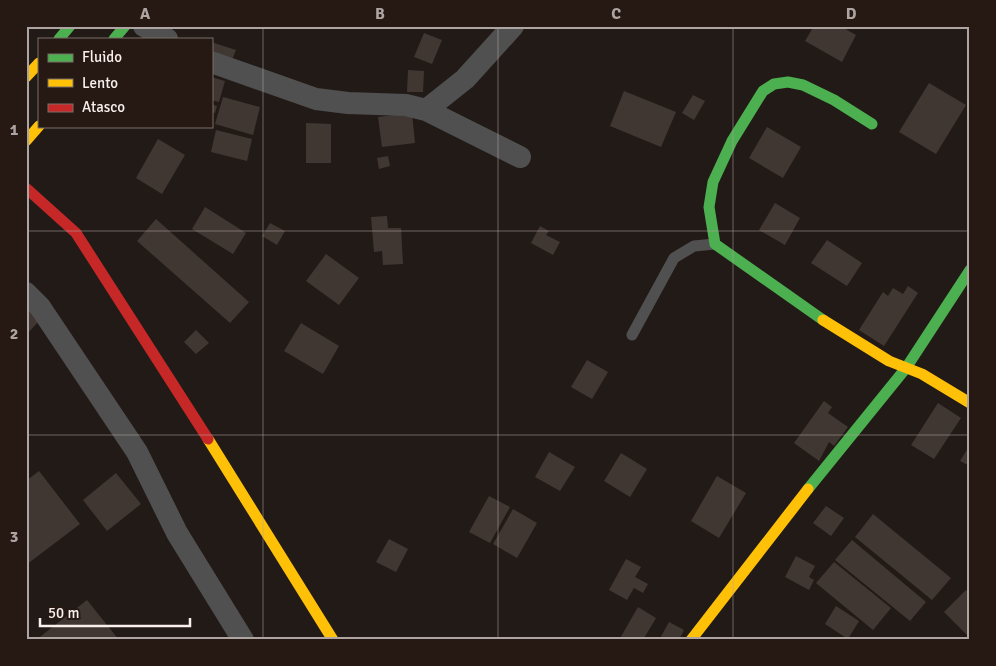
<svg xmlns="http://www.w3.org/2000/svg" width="996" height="666" viewBox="0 0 996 666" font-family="Signika,sans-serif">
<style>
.building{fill:#413732}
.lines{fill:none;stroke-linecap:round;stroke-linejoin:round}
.lane{stroke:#505051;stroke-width:11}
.street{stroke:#505051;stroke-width:22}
.fast{stroke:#4caf50;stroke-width:11}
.slow{stroke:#ffc107;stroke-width:11}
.jam{stroke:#c62828;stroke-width:11}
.grid{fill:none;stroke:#aea4a1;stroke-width:1;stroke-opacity:0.55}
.neatline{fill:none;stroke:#aea4a1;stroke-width:2}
.grid-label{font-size:16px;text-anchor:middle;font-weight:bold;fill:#aea4a1}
</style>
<rect width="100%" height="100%" fill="#221a17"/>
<path class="building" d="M814,26H840L856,35L842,62L805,41Z
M424,33L442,40L432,64L414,57Z
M211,42L236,50L232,60L211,53Z
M408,70L424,71L423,92H407Z
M211,77L225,81L219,102L211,100Z
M929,83L966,105L936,154L899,132Z
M624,91L676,112L661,147L610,126Z
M693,95L705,101L694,120L682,113Z
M223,97L260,107L253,135L215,124Z
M211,104L217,106L215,113L211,112Z
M412,113L415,143L382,147L378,117Z
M306,123L331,124V163H306Z
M767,127L801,147L783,178L749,158Z
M216,130L252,139L247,161L211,152Z
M158,139L185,155L162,194L136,178Z
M388,156L390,166L379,169L377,158Z
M775,203L800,218L785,245L759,230Z
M205,207L246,233L233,254L192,229Z
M387,216L388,228H401L403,264L383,265L382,251L374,252L371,217Z
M156,219L249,302L230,323L137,241Z
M270,223L285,231L277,245L262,236Z
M540,226L549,231L546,235L560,242L553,255L531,243Z
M827,240L862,263L847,286L811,263Z
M326,254L359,278L339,305L306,281Z
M908,286L918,293L884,346L859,330L883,292L888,296L893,288L903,294Z
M26,306L41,319L26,335Z
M301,323L339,346L323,374L284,351Z
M196,330L209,343L196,354L184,342Z
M587,360L608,372L592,399L571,387Z
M824,401L832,407L828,413L848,427L834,446L829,442L819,461L794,443Z
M938,403L961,418L934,459L911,445Z
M970,445V466L960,461Z
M549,452L575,467L560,491L535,477Z
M621,453L647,469L630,497L604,481Z
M39,471L80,524L26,565V481Z
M116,473L141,504L107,531L83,500Z
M717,476L746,493L719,538L691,521Z
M489,496L510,507L490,543L469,532Z
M826,506L844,518L831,536L813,523Z
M513,509L537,523L517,558L493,544Z
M873,514L951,578L932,600L855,537Z
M389,539L408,549L396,572L376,562Z
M852,540L926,602L910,621L835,560Z
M796,556L815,566L809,577L814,580L809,590L785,577Z
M626,559L641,567L635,577L648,584L643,593L634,588L627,600L609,590Z
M834,562L891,608L873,630L816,583Z
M966,590L970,594L969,637L944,612Z
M87,600L119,640H36Z
M836,606L859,621L848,639L825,624Z
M638,607L656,618L643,640H619Z
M669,622L684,630L679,640H659Z"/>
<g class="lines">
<path class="lane" d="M632,335L674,258L694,246L715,244"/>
<path class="street" d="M144,26L167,39
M211,62L316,99L348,103L406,105L426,110L520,157
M426,110L465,79L513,26
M26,293L40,307L137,452L177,533L243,640"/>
<path class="fast" d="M59,39L70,26
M114,39L125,26
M823,320L715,244L709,207L713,182L732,141L763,91L774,84L788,82L803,85L834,100L872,124
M808,489L906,368L970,270"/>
<path class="slow" d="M26,77L39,63
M26,141L39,126
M823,320L889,361L922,374L970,403
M208,439L333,640
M691,640L808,489"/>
<path class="jam" d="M26,188L76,233L208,439"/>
</g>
<path class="grid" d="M263,26V640M498,26V640M733,26V640M26,231H970M26,435H970"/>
<rect width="996" height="666" fill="none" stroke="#261913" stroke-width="55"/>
<rect x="38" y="38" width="175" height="90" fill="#261913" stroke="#7a6f69"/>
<rect x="48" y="54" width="25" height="8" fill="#4caf50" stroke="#7a6f69"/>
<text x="82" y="62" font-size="15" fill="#f9efeb">Fluido</text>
<rect x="48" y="79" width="25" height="8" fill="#ffc107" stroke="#7a6f69"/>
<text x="82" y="88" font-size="15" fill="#f9efeb">Lento</text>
<rect x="48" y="104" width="25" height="8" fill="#c62828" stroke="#7a6f69"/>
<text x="82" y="112" font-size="15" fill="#f9efeb">Atasco</text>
<path d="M40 618v8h150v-8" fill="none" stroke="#f9efeb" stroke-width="2.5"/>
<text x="48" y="618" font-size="15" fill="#f9efeb" stroke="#261913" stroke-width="4" paint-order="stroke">50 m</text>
<rect x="28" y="28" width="940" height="610" class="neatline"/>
<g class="grid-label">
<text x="145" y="19">A</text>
<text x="380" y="19">B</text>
<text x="616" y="19">C</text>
<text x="851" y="19">D</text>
<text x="14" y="135">1</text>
<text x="14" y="339">2</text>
<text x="14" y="542">3</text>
</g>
</svg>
